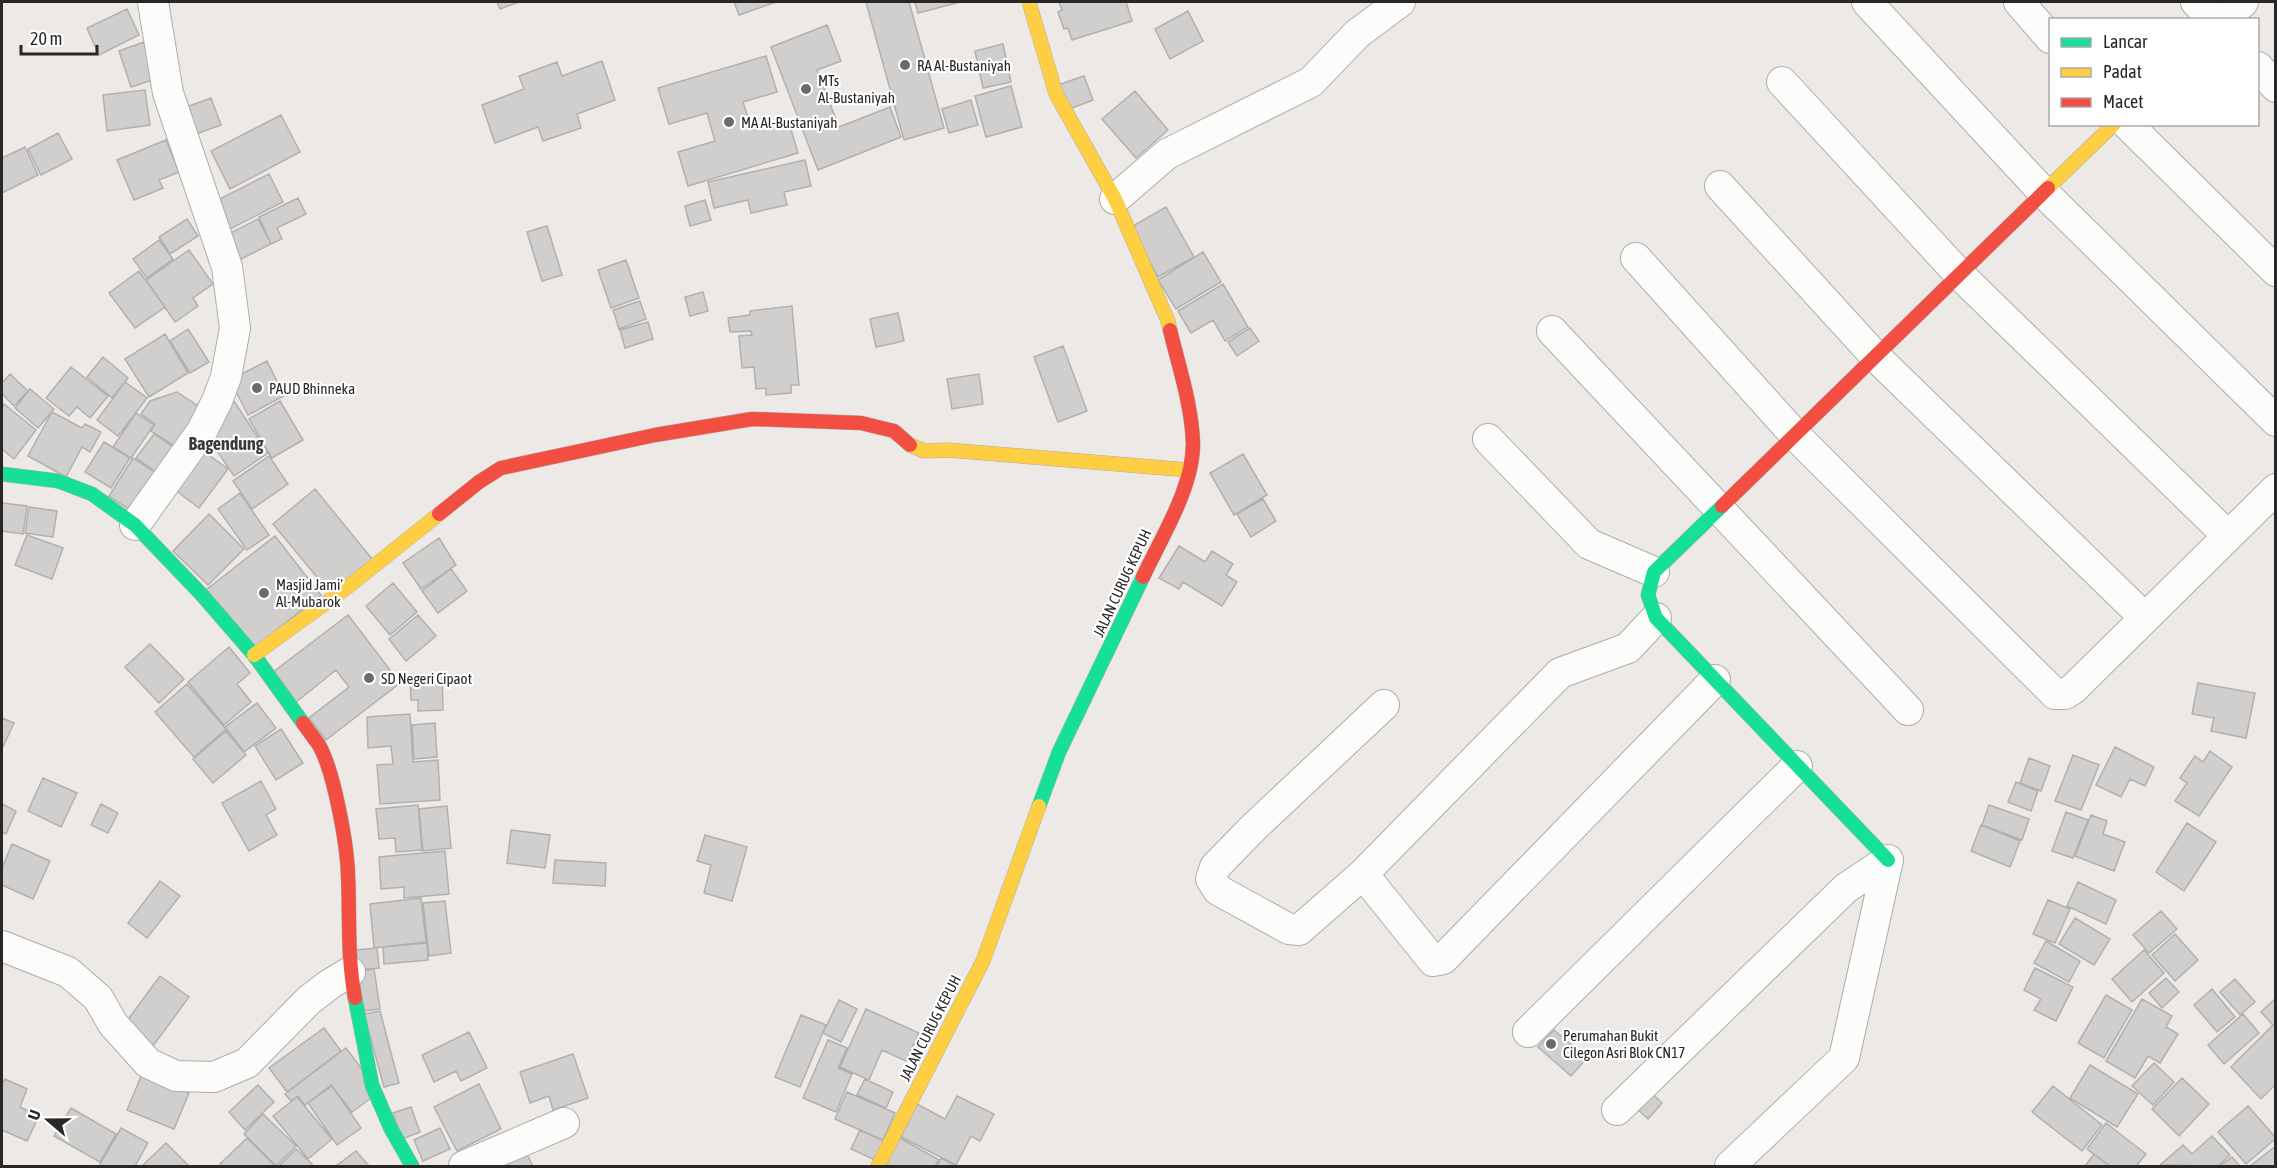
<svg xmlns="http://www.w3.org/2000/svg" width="2277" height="1168" viewBox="0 0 2277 1168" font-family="'Asap Condensed',sans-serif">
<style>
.building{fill:#d1cfcd;stroke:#b2b0ae;stroke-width:1.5}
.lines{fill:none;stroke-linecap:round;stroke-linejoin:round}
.street-casing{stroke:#afadac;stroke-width:32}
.fast-casing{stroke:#afadac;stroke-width:15}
.slow-casing{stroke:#afadac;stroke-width:15}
.jam-casing{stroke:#afadac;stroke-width:15}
.street{stroke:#fcfcfb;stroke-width:30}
.fast{stroke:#16e098;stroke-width:14}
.slow{stroke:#ffcf43;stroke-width:14}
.jam{stroke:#f24e42;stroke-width:14}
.poi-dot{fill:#6d6b6a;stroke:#fff;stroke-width:2}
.labels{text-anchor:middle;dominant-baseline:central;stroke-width:4.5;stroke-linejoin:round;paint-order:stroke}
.poi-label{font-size:15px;fill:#292726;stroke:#fff;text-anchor:start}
.street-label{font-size:15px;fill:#292726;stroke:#fff}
.quarter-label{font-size:18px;font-weight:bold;fill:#3e3b38;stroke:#fff}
</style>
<rect width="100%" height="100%" fill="#ece9e7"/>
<path class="building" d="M497,2H519L500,9Z
M734,2H776L739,15Z
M866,2H909L944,128L904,140Z
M915,2H960L918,13Z
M1059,2H1126L1132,21L1072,40L1068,28L1064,29L1058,12L1062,10Z
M127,9L139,35L99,55L87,28Z
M1188,11L1203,41L1170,59L1155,29Z
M827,25L841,61L817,70L839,127L890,107L901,137L818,170L771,47Z
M144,42L156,79L131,87L119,51Z
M1003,44L1011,82L983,88L975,51Z
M766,56L777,92L743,102L752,130L788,119L798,153L688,186L678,152L715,141L707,113L669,124L658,88Z
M602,61L615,100L577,114L581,128L543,141L538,127L495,143L482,105L524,89L519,76L557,62L562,76Z
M1084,76L1093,100L1067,110L1058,85Z
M1011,86L1022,127L986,137L975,96Z
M145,90L150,125L107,131L103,95Z
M1135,91L1168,130L1136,158L1102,119Z
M211,98L221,125L190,136L181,109Z
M971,100L978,125L949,133L942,109Z
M281,115L300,152L230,189L211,151Z
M58,133L72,159L41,175L28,149Z
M166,140L179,172L159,180L163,188L134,200L117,160Z
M25,147L38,175L2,193V158Z
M805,160L811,186L784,192L787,205L751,213L748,200L714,208L708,182Z
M269,174L283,202L224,232L210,204Z
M298,198L306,214L277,228L282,239L271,244L259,217Z
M705,200L711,220L690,226L685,206Z
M1166,207L1194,257L1158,277L1131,227Z
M187,219L198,236L170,254L159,237Z
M258,219L271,244L231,264L219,239Z
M547,226L562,275L542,281L527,232Z
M159,240L173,259L147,278L133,259Z
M189,250L213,284L193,298L198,306L175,322L146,280Z
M1203,252L1221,282L1176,309L1158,280Z
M626,260L639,298L611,308L598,270Z
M139,271L165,307L135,328L109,293Z
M1223,284L1248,327L1225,341L1213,320L1191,333L1178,311Z
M703,292L708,311L690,316L685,297Z
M640,301L646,319L619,329L613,310Z
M792,306L799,385H791V393L766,395V388L756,389L754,367L742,368L739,336L752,335L751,331L730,332L728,318L750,315V311Z
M898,313L904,341L876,347L870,319Z
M648,322L653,339L625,348L620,330Z
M1250,328L1259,341L1237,356L1228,342Z
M188,329L209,362L190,373L170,341Z
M165,334L188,373L149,397L125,359Z
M1063,346L1087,411L1058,422L1034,357Z
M103,357L128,378L112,398L87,377Z
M267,361L284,396L248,415L230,380Z
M71,367L108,396L90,418L77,407L69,416L46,398Z
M10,374L28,391L14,406L2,394V383Z
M979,374L983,404L952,409L947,379Z
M125,382L147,398L118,436L97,420Z
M30,389L54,409L38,428L15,408Z
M177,392L201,408L176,447L151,431L155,424L141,414L150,401Z
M228,392L268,453L234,476L206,435Z
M280,401L303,440L272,458L249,419Z
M4,404L36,430L14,459L2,449V408Z
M52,412L82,428L85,424L101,432L90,452L82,447L66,477L28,456Z
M136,413L154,425L131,458L113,447Z
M154,434L176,449L165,478L136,458Z
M104,442L130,458L111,488L85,472Z
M199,448L228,469L199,508L170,486Z
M1243,454L1267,495L1234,515L1210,473Z
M269,456L288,484L252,509L233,481Z
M133,458L160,476L136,514L109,496Z
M315,489L372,559L331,594L273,524Z
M240,493L269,535L247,550L218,509Z
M1263,499L1276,521L1251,537L1237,514Z
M2,503L27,506L23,534L2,531Z
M29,507L57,511L53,537L25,533Z
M209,514L244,549L208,585L173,551Z
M27,535L63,548L52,579L15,565Z
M275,536L321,595L252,649L206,590Z
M439,538L456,565L421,589L403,563Z
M1179,546L1205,562L1212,551L1233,564L1226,575L1237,582L1222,606L1183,582L1179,589L1159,578Z
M451,569L467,591L438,613L422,591Z
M393,583L417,612L390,635L366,606Z
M348,615L400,683L326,740L309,718L349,687L336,670L295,703L272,673Z
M418,615L436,636L406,661L389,639Z
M150,644L184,679L159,703L125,667Z
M229,647L250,673L237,684L251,702L224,725L188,682Z
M442,675L443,710L418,711V700H411L410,676Z
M2198,683L2255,693L2246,738L2211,731L2214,718L2192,714Z
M187,684L226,729L194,757L155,712Z
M257,703L276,728L244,752L225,727Z
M410,714L413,762L438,760L440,800L380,804L377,765L393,764L391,746L368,748L367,717Z
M2,718L14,723L2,749Z
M435,723L437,757L414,759L412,725Z
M281,729L303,763L276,780L255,746Z
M226,731L246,755L213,783L193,759Z
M2115,747L2154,767L2145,786L2130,779L2121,797L2096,785Z
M2210,751L2232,767L2199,816L2175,801L2187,783L2180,778L2195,756L2203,762Z
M2073,755L2099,765L2081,810L2055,801Z
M2029,758L2050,766L2041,791L2020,783Z
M43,778L77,793L61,827L28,811Z
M261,781L276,809L266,815L277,835L249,851L222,803Z
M2016,782L2038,791L2031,811L2008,802Z
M2,804L16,811L6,834L2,832Z
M101,804L118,813L108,833L91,825Z
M418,805L422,850L396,852L395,838L379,839L376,809Z
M1989,805L2029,819L2022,840L1982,825Z
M447,806L451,848L423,851L419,809Z
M2066,812L2088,820L2073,858L2052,851Z
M2091,815L2107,821L2103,834L2125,842L2114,871L2075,856Z
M2187,823L2216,842L2184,891L2156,872Z
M1981,825L2020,841L2010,867L1971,851Z
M511,830L550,835L545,868L507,863Z
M705,835L747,847L732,901L704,893L711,865L697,861Z
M12,844L50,861L33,899L2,885V868Z
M445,851L449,894L404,898V887L381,889L379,857Z
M555,860L606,863L605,886L553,883Z
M160,881L180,896L147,938L128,923Z
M2078,882L2116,900L2106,924L2067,906Z
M421,898L426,942L374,948L370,904Z
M2048,900L2070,909L2055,943L2033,934Z
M445,901L451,953L429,956L423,903Z
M2161,911L2177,929L2149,953L2133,935Z
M2075,918L2110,939L2094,965L2059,944Z
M2175,934L2198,960L2175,981L2152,955Z
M2046,941L2080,961L2069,982L2034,963Z
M427,943L428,960L384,964L383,947Z
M377,948L379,968L358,970L356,950Z
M2144,950L2164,973L2132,1002L2112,979Z
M2035,968L2073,987L2056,1021L2034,1010L2041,999L2024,990Z
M374,969L380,1009L363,1011L358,972Z
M160,976L189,997L150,1050L121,1029Z
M2166,978L2179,992L2162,1008L2149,993Z
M2235,979L2255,1002L2240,1015L2220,992Z
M2212,989L2235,1017L2217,1032L2194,1005Z
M2106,995L2132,1010L2104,1058L2078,1043Z
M2276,998V1084L2261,1099L2231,1067L2273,1025L2261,1012Z
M2142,999L2172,1016L2166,1027L2178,1034L2160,1063L2148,1056L2135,1078L2106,1061Z
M839,1000L857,1009L841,1042L823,1033Z
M866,1009L919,1033L906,1061L882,1050L869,1080L840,1067Z
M380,1011L399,1083L384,1087L364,1014Z
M2243,1014L2259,1033L2224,1064L2208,1045Z
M801,1015L826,1025L800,1087L775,1077Z
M324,1028L341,1051L287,1092L269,1068Z
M1554,1030L1587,1058L1571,1076L1538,1047Z
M469,1032L487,1068L461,1081L456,1071L434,1082L422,1055Z
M828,1040L847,1048L838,1068L852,1074L836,1112L803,1098Z
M346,1048L367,1076L371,1098L352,1112L331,1085L305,1105L298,1096L291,1101L285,1094Z
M573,1054L588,1098L553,1110L549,1096L530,1103L520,1072Z
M2154,1063L2174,1082L2153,1105L2132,1086Z
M2090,1065L2138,1094L2117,1127L2070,1098Z
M142,1074L189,1093L174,1129L127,1110Z
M2182,1078L2209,1104L2179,1136L2152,1109Z
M5,1079L27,1089L20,1107L39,1116L27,1141L2,1130V1086Z
M865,1079L893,1092L886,1108L857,1095Z
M479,1084L501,1129L457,1151L434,1107Z
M258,1085L274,1102L245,1130L229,1112Z
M332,1086L361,1128L337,1145L308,1103Z
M1644,1086L1662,1103L1648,1119L1630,1102Z
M2053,1086L2102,1125L2082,1151L2032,1112Z
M847,1092L895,1113L883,1140L835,1119Z
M957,1096L994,1114L980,1141L971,1136L956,1165L901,1137L917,1104L945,1119Z
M297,1097L332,1139L308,1159L273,1116Z
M2248,1106L2276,1138L2246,1164L2218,1132Z
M411,1107L420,1132L402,1139L393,1113Z
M71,1108L116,1134L100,1162L54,1136Z
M263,1114L296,1146L276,1166L244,1134Z
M2106,1123L2146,1154L2136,1166H2110L2087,1149Z
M121,1128L148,1143L135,1166H99Z
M440,1128L450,1149L423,1161L414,1140Z
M860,1130L884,1141L875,1160L851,1149Z
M2212,1136L2230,1155L2218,1166L2160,1165L2183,1145L2192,1154Z
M247,1138L275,1166H223L220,1164Z
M900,1138L939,1160L935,1166H884Z
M166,1143L189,1166H142Z
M2276,1146V1166H2250Z
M296,1149L312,1164L310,1166H279Z
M524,1149L533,1166H488Z
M356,1151L369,1166H336Z
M2094,1154L2110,1166H2085Z
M2232,1157L2240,1166H2220Z
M941,1158L956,1166H937Z"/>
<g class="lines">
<g class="street-casing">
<path id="street" d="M1867,2L2044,193L2276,421
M2019,2L2050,38
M2196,2L2213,20
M2222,20L2243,2
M2258,67L2276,87
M1782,82L1960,275L2228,536
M2127,124L2276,271
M1720,186L1876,357L2144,617
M1115,199L1167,154L1311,82L1357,34L1400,2
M1636,258L1796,436L2055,694H2065L2073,689L2276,489
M1552,331L1908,710
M1488,439L1589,544L1654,572
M135,525L202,431L217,401L226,377L235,328L227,267L168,93L153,2
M1384,705L1253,828L1215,867L1211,879L1218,890L1289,929L1299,930L1363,874L1560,673L1628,648L1656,618
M1363,874L1433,961L1443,959L1715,680
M2,946L68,972L98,998L113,1024L148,1063L176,1076L214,1077L247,1063L309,1000L330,984L350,972
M1528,1032L1797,766
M1617,1110L1846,888L1888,860
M464,1166L564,1123
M1730,1166L1844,1058L1888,860"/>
</g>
<g class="fast-casing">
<path id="fast" d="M2,474L58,481L92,494L135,525L202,595L254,655L303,723
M1722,506L1654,572L1648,595L1656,618L1888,860
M1039,806L1059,752L1143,577
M355,998L372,1085L390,1127L412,1166"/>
</g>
<g class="slow-casing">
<path id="slow" d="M1029,2L1056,94L1115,199L1168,321L1170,330
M2048,188L2114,124
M910,445L924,451L948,450L1189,470
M254,655L349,586L439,514
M878,1166L983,961L1039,806"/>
</g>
<g class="jam-casing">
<path id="jam" d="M1722,506L2048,188
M439,514L479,482L501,468L655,435L752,419L861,423L894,431L910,445
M1143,577C1161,538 1193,488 1193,444C1192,406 1179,367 1170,330
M303,723C308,730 314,738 319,745C334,771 347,844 348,875C350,916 347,957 355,998"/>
</g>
<use href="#street" class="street"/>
<use href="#fast" class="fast"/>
<use href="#slow" class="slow"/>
<use href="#jam" class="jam"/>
</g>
<g class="poi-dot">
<circle cx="905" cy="65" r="6"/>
<circle cx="806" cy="89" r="6"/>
<circle cx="729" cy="122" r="6"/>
<circle cx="257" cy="388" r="6"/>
<circle cx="264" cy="593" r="6"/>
<circle cx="369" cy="678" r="6"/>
<circle cx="1551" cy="1044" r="6"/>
</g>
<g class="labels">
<g class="poi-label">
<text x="917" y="65">RA Al-Bustaniyah</text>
<text x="818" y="80">MTs<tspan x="818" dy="17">Al-Bustaniyah</tspan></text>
<text x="741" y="122">MA Al-Bustaniyah</text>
<text x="269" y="388">PAUD Bhinneka</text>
<text x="276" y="584">Masjid Jami'<tspan x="276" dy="17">Al-Mubarok</tspan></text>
<text x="381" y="678">SD Negeri Cipaot</text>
<text x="1563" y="1035">Perumahan Bukit<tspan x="1563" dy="17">Cilegon Asri Blok CN17</tspan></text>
</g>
<g class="street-label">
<text transform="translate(1122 583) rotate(-65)">JALAN CURUG KEPUH</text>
<text transform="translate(930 1028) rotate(-63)">JALAN CURUG KEPUH</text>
</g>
<g class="quarter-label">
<text x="226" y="443">Bagendung</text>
</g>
</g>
<rect width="2277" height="1168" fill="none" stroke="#292726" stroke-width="6"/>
<rect x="2049" y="18" width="210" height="108" fill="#ffffff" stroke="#a9a9a8" stroke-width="1.5"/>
<rect x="2061" y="38" width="30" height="9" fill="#16e098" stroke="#a9a9a8" stroke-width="1.5"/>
<text x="2103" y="48" font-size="18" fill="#292726">Lancar</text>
<rect x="2061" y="68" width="30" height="9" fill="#ffcf43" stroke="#a9a9a8" stroke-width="1.5"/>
<text x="2103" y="78" font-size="18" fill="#292726">Padat</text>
<rect x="2061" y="98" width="30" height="9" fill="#f24e42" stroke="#a9a9a8" stroke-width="1.5"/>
<text x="2103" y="108" font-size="18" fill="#292726">Macet</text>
<g transform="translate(48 1120) rotate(290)" stroke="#ffffff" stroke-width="4.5" paint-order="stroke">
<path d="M0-4.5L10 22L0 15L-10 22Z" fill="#292726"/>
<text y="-9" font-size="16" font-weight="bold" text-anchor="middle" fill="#292726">U</text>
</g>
<path d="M21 45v9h76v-9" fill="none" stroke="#292726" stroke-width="3"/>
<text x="30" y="45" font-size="18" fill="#292726" stroke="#ffffff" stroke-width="4.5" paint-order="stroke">20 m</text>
</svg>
